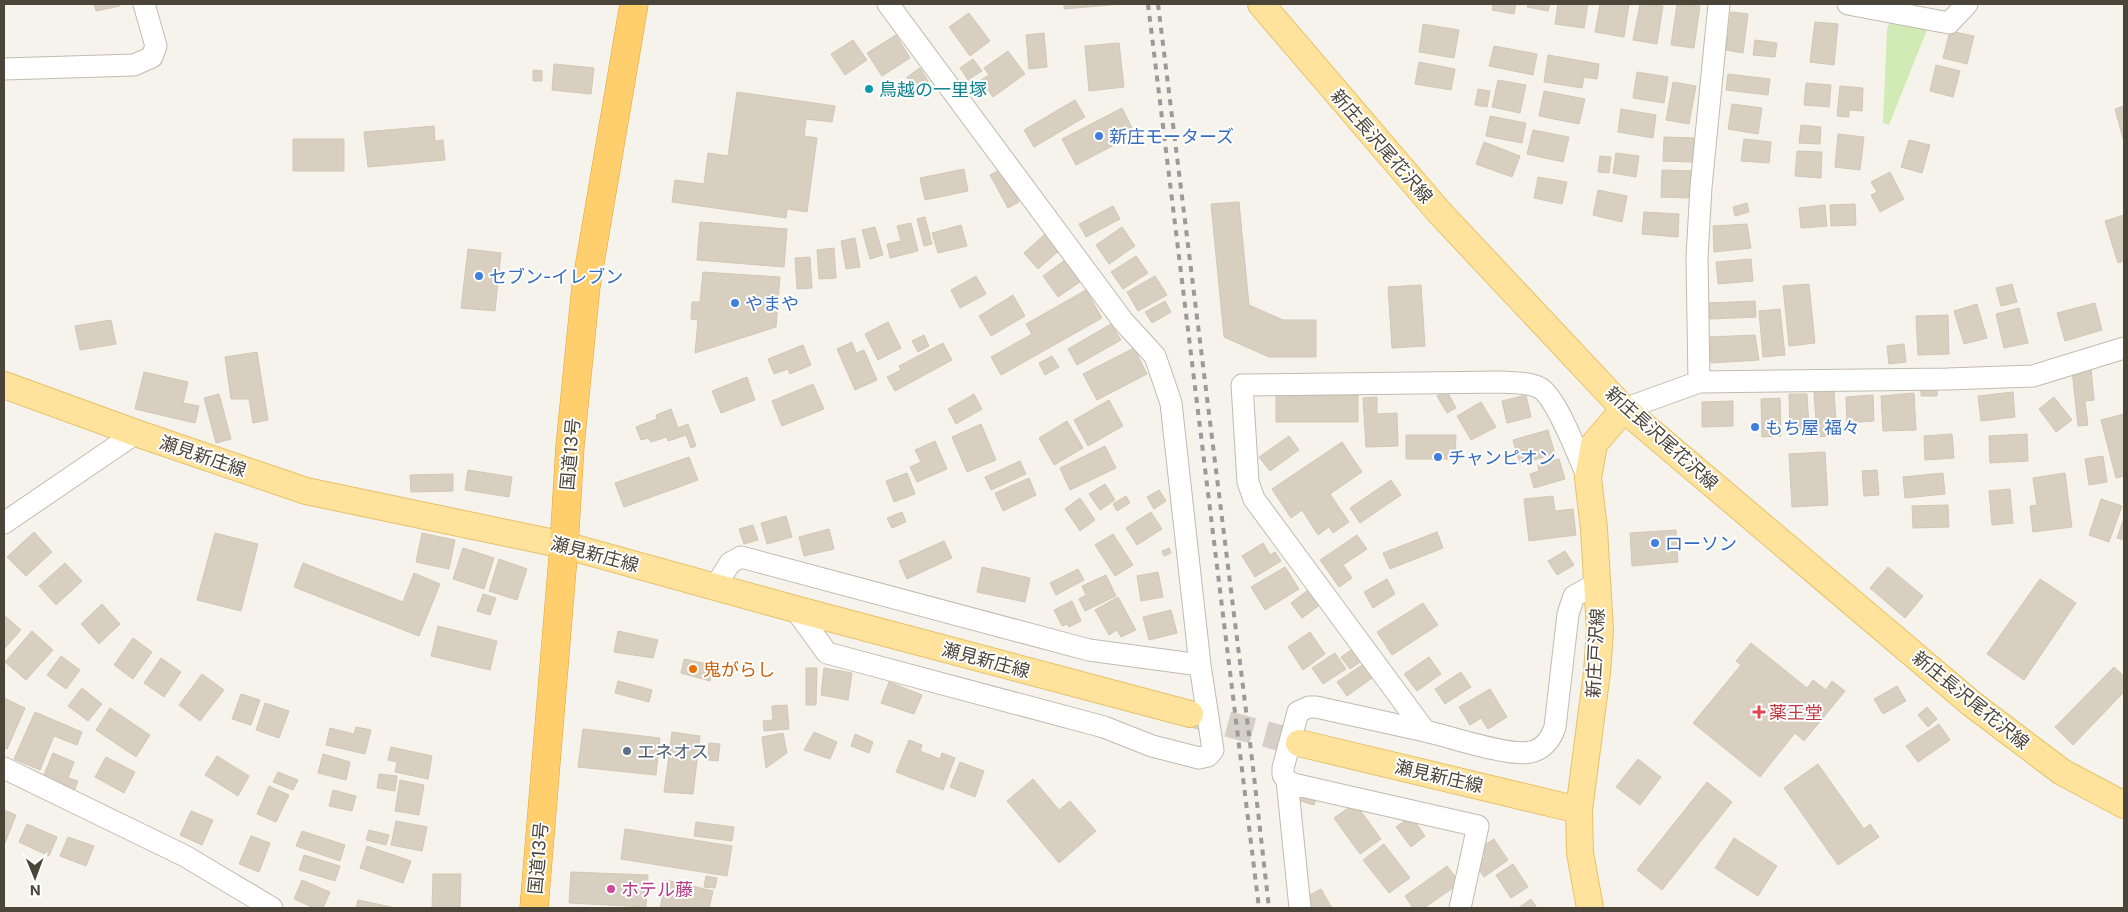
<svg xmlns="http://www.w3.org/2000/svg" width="2128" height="912" viewBox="0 0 2128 912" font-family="Inter,'Noto Sans JP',sans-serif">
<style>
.green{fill:#d2eab5}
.building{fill:#d8cfc1;stroke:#d3c7b4}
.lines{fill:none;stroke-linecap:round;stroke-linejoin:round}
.major-tunnel{stroke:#d4d0c8;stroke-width:26;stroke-dasharray:26 13;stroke-linecap:butt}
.minor-casing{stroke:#c2bbae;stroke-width:23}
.major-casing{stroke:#e6c16a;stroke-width:28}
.highway-casing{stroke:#e0a43c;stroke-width:29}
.minor{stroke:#fff;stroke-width:21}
.major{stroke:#ffe39c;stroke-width:26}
.highway{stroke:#ffcf6e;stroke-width:28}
.rail{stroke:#9a9a9a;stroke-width:4;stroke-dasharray:6 6;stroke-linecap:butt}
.culture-dot{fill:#0f9aa8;stroke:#fff;stroke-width:2}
.shop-dot{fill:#3f7fe0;stroke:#fff;stroke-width:2}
.food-dot{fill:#e8710a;stroke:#fff;stroke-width:2}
.health-dot{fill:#e0444e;stroke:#fff;stroke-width:2}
.service-dot{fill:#5c6f8a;stroke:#fff;stroke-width:2}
.hotel-dot{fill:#d1479c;stroke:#fff;stroke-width:2}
.labels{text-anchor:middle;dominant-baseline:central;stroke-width:4;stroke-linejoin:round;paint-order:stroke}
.culture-label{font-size:18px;fill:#0d838f;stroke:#fff;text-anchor:start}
.shop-label{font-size:18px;fill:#366cbe;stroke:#fff;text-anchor:start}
.street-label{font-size:18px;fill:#4b4439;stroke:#fff}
.food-label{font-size:18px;fill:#c56008;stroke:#fff;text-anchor:start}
.health-label{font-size:18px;fill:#be3a42;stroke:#fff;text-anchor:start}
.service-label{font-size:18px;fill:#4e5e75;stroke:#fff;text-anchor:start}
.hotel-label{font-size:18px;fill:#b23c85;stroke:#fff;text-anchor:start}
</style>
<rect width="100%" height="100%" fill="#f6f3ec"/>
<path class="green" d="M1890,20L1927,30L1889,125L1883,123L1887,30Z"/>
<path class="building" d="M94,4H120V6L96,11Z
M1064,4H1122L1064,9Z
M1493,4H1516L1514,14L1492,10Z
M1528,4H1550L1548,11L1527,7Z
M1558,4H1588L1584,28L1555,24Z
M1600,4H1629L1624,37L1595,32Z
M1640,4L1663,6L1657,44L1633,40Z
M1677,4L1700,6L1694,48L1671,45Z
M1731,12L1748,14L1743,53L1726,50Z
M969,13L990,41L970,56L949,27Z
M1815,22L1838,24L1834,65L1810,62Z
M1423,24L1459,30L1454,58L1419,52Z
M1950,31L1974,36L1967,64L1943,58Z
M1044,33L1047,67L1029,69L1026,35Z
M896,35L910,58L882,76L867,53Z
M853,40L867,60L845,75L831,54Z
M1755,40L1777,43L1775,57L1753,55Z
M1119,43L1124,87L1089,91L1085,46Z
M1494,46L1537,54L1533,75L1489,66Z
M1008,51L1025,74L993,97L981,80L989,75L984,68Z
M1548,55L1599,64L1597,79L1584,77L1582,88L1544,82Z
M973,59L982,71L968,80L960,68Z
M1419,62L1455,69L1451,90L1415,84Z
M554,64L594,68L591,94L552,90Z
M1936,65L1960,71L1953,97L1930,91Z
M920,68L928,81L915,90L907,77Z
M533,70L542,71V81H533Z
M1637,72L1668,77L1664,103L1633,98Z
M1728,74L1770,79L1768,95L1726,90Z
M1498,80L1526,85L1520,113L1492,107Z
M1673,82L1696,86L1689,124L1666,120Z
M1806,83L1831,85L1829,107L1804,105Z
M1840,86L1863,88L1862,111L1849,110V117L1837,116Z
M1478,89L1490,91L1487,107L1475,105Z
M1544,91L1585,99L1579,124L1539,116Z
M737,92L835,106L832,122L806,119L804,136L817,138L807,212L787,209L786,218L672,202L675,180L704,184L708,153L728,156Z
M1075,100L1085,117L1034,147L1024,130Z
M1732,104L1762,108L1758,134L1728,129Z
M2124,106V142L2115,109Z
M1122,108L1135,134L1076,165L1062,139Z
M1621,109L1656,115L1653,138L1618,132Z
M1490,116L1526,123L1522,143L1486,136Z
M1801,125L1821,127L1820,144L1799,143Z
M434,126L435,141L443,140L445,160L368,167L364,132Z
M1533,130L1569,137L1563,162L1527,154Z
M1838,134L1864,137L1860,170L1835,167Z
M1664,137L1694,138L1693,162L1663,161Z
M293,139H344V171H293Z
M1744,139L1771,142L1769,163L1741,161Z
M1909,140L1930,145L1922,173L1901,167Z
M1484,142L1520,156L1512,177L1476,164Z
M1797,151L1822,152L1821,178L1795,176Z
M1616,153L1639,156L1636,177L1613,173Z
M1600,156L1611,157L1609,173L1598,172Z
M964,169L968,191L925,200L920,178Z
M1001,169L1019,202L1008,208L990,175Z
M1662,170L1691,171L1689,198L1661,197Z
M1890,172L1904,199L1880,212L1871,195L1877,192L1871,182Z
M1538,177L1567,182L1562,204L1534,198Z
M1598,190L1627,196L1622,222L1593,215Z
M1239,202L1249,305L1283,320H1316V357H1269L1224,337L1211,204Z
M1747,203L1749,212L1735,216L1733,207Z
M1855,204L1856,225L1831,226L1830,205Z
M1825,205L1827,226L1801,228L1799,208Z
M1113,206L1120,219L1086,237L1079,224Z
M1644,212L1679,214L1678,237L1642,234Z
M2124,215V261L2118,263L2105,221Z
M925,217L932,244L924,246L917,219Z
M700,222L787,229L784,267L697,260Z
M911,223L918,251L890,258L887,244L901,241L897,226Z
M1747,224L1751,248L1714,252L1713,226Z
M961,225L967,246L938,253L932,233Z
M875,227L883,255L870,259L862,230Z
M1122,227L1135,246L1109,264L1096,245Z
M1045,234L1060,250L1038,269L1024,253Z
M855,238L860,267L846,269L841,241Z
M834,248L836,278L819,279L817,250Z
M468,249L501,253L495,311L461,308Z
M1136,256L1148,273L1123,289L1111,272Z
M810,257L812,288L797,289L795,258Z
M1751,259L1753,281L1718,284L1716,262Z
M1065,260L1080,282L1058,297L1043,276Z
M703,272L780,277L776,327L695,353L698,320L691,319L692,302H700Z
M976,276L986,294L960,308L951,290Z
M1155,276L1167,295L1138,311L1127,292Z
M1809,284L1815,343L1789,346L1783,286Z
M2012,284L2017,302L2001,306L1996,288Z
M1421,285L1425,346L1392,348L1388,287Z
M1086,290L1102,318L1001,375L991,357L1032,334L1026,324Z
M1013,295L1025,316L991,336L979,316Z
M1165,301L1171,312L1152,323L1145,312Z
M1755,301L1756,317L1710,319L1709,303Z
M2095,303L2102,330L2065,341L2057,313Z
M1977,304L1987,338L1964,344L1954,311Z
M2019,308L2028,343L2004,348L1996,314Z
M1780,309L1785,355L1763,357L1759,311Z
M1948,315L1949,354L1918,355L1916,316Z
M111,320L116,344L80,350L75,326Z
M888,322L901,348L878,360L865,334Z
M1111,324L1121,340L1077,365L1068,349Z
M924,335L929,346L918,352L912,341Z
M1755,335L1759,360L1711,363L1710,337Z
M852,342L856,353L864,350L877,380L855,390L837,349Z
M943,343L952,360L895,391L887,377L901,370L899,366Z
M1904,344L1906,362L1889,364L1887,346Z
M803,345L811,365L790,374L788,369L774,374L768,359Z
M1134,348L1147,374L1097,400L1083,374Z
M257,352L268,420L253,423L249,399H231L225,357Z
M1052,356L1059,367L1045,375L1039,363Z
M2091,368L2094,400L2085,401L2088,425L2078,426L2072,370Z
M144,372L188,382L183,403L199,406L195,423L135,409Z
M747,377L755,400L721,413L712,391Z
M813,384L824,409L782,426L772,401Z
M1937,388V396H1921V389Z
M1447,391L1456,408L1447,413L1437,396Z
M1834,391L1837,435L1817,437L1814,392Z
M2013,392L2015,417L1981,421L1978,396Z
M1914,393L1916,430L1883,431L1881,396Z
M219,394L231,439L216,443L204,398Z
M974,394L982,409L956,424L948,409Z
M1276,394L1358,395V422H1276Z
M1789,394H1807L1809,428L1790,429Z
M1526,395L1531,417L1507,423L1502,401Z
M1873,395L1874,421L1847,423L1846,397Z
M1377,397V414L1397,413L1398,446L1366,447L1363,398Z
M2054,397L2072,420L2056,432L2039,409Z
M1780,398L1781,436L1762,437L1761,399Z
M1109,400L1123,426L1088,446L1074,420Z
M1733,401V426L1702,427V402Z
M1481,402L1496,427L1471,440L1457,416Z
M671,409L678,428L688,424L696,446L691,448L686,435L668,441L667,437L651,442L648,438L641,440L636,427L657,419L656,415Z
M2124,414V476L2116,478L2101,420Z
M1067,421L1083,448L1054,465L1039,438Z
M981,424L996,460L967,472L952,437Z
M1548,430L1555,454L1520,464L1513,440Z
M1952,434L1954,458L1925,460L1924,436Z
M2027,434L2028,461L1990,463L1989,436Z
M1406,435H1456L1455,459H1406Z
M1289,436L1299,450L1270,471L1259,457Z
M935,441L947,469L917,482L910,467L921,462L915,450Z
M1342,442L1362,472L1330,494L1349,522L1333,533L1329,527L1318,535L1302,510L1291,518L1272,489Z
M1105,446L1116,468L1070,490L1060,468Z
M1825,452L1828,505L1792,507L1789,454Z
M2103,456L2107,482L2089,485L2085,459Z
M689,457L698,480L624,507L615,483Z
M1559,459L1565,479L1534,488L1530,474L1539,471L1538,465Z
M1020,461L1026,474L991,490L985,477Z
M468,470L512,477L509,497L465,490Z
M1877,470L1879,495L1864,496L1862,471Z
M907,473L915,494L894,502L886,481Z
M1943,473L1945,494L1905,498L1903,477Z
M2065,473L2072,527L2033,532L2030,506L2037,505L2033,478Z
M453,474V491L411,492L410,475Z
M1029,478L1036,495L1003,511L995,493Z
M1391,480L1401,495L1360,523L1350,508Z
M1105,484L1115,500L1100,510L1089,494Z
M2010,489L2013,523L1992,525L1989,491Z
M1159,490L1166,501L1154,509L1147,497Z
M1126,496L1130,503L1117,511L1113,504Z
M1553,496L1555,511L1573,509L1576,535L1529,541L1524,499Z
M1080,498L1095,520L1080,531L1065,509Z
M2101,499L2122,506L2109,542L2089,535Z
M1948,505L1949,527L1913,528L1912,506Z
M902,512L906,522L892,528L887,518Z
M1151,512L1162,529L1137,545L1126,528Z
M786,516L792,537L767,544L761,523Z
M2124,518V540L2117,538Z
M753,525L758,540L744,544L739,529Z
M829,529L834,549L804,556L799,537Z
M1676,530L1678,562L1632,566L1630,533Z
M34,532L52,552L26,576L7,557Z
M1437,532L1443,548L1390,569L1383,553Z
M215,533L258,544L241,611L197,600Z
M422,533L455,540L449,569L416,562Z
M1113,534L1133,565L1115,576L1095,545Z
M1357,535L1367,549L1343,565L1352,578L1339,587L1320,560Z
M944,541L952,558L907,579L899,561Z
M1263,543L1270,555L1275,552L1281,561L1255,577L1242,556Z
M463,548L494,558L484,589L453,579Z
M1169,548L1171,553L1164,556L1162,551Z
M1565,551L1574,565L1557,575L1548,561Z
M499,559L527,569L517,600L489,591Z
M65,563L82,581L56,605L39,586Z
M303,563L403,602L414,573L440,584L419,636L294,587Z
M982,567L1030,578L1025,602L977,592Z
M1285,567L1299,589L1265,610L1251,587Z
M1888,567L1923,596L1905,618L1870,588Z
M1078,569L1084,580L1056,595L1050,583Z
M1158,572L1163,597L1141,601L1137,576Z
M1106,575L1116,596L1085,611L1079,599L1086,595L1082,586Z
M1387,579L1395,594L1373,608L1364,592Z
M2040,579L2076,603L2024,680L1987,654Z
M1308,590L1320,605L1302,618L1291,603Z
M483,594L496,598L490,615L477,611Z
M1118,597L1136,630L1121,637L1117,630L1109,635L1095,610Z
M1072,601L1081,621L1069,627L1067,624L1062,626L1054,610Z
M1423,603L1438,625L1392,655L1377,632Z
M102,604L120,624L99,644L81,624Z
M1171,610L1177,633L1149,640L1143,617Z
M4,615L21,630L4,649Z
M438,626L497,641L490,670L431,656Z
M32,631L53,650L26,680L5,662Z
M618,631L658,640L653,658L614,652Z
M1310,632L1325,654L1303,670L1288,647Z
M133,638L152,652L133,679L114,665Z
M1751,643L1807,688L1813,680L1826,690L1832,681L1845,691L1804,741L1795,733L1760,777L1693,723L1741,665L1736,661Z
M1354,648L1363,660L1350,669L1341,657Z
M1335,653L1346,669L1323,684L1312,668Z
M61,656L80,670L66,689L47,675Z
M1429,657L1441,674L1417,691L1404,674Z
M161,658L181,672L164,697L144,683Z
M684,659L713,665L710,681L681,673Z
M1362,665L1372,678L1347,696L1337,682Z
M2114,667L2124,676V692L2073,745L2055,727Z
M806,668H817L816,705H806Z
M824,668L852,673L848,700L821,695Z
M1461,672L1471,687L1445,704L1435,689Z
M202,674L224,690L200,721L179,705Z
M618,681L652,690L649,702L615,693Z
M889,682L922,695L914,714L881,703Z
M1897,686L1906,701L1883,714L1874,699Z
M82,688L102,704L88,721L68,706Z
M1490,689L1507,717L1488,729L1481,718L1470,725L1459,707Z
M241,694L260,700L251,725L232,719Z
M4,698L25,708L7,749L4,748Z
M265,703L289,711L279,738L256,730Z
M787,705L789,729L764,731L763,721L773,720L772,706Z
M1927,707L1937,719L1928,727L1918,715Z
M110,708L150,735L136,757L96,730Z
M35,712L82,732L77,745L54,736L40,770L14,759Z
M1939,724L1950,740L1918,762L1906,746Z
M356,727L371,730L365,754L326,745L330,728L354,734Z
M583,729L660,738L656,775L578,767Z
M672,732L700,736L693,794L664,792Z
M814,732L837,742L830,759L804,750Z
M783,733L787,753L766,768L762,737Z
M855,734L873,742L869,753L851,746Z
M909,740L922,745L920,751L940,759L942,753L955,758L943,790L896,772Z
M709,743L720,744L718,761L708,760Z
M391,747L432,756L428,779L395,772L397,762L388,760Z
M53,753L74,762L68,778L78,781L75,789L43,777Z
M323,754L350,762L346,780L318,773Z
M217,756L249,776L238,796L205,775Z
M106,757L135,772L124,793L95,777Z
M1638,759L1661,777L1640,805L1616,787Z
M960,762L984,771L975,797L950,787Z
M1818,764L1864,829L1870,824L1879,837L1838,865L1784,788Z
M278,772L298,780L293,790L273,782Z
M379,774L397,776L395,791L377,788Z
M1033,779L1059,810L1070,801L1096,831L1059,863L1007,801Z
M400,780L424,785L419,815L395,811Z
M1707,782L1732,802L1662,890L1637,870Z
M269,786L289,795L276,822L257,814Z
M1297,789L1317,794L1314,805L1294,799Z
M333,790L356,796L352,811L329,806Z
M1355,803L1381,839L1360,854L1334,818Z
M4,810L16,815L5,843H4Z
M191,811L213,820L202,845L180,835Z
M1411,816L1425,836L1411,847L1396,827Z
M396,821L427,827L422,851L391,845Z
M696,822L734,827L732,841L694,836Z
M27,824L57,837L49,856L19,842Z
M625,829L732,846L727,876L621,859Z
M369,830L389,835L386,845L366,840Z
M302,831L345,845L340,861L296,846Z
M251,836L270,843L259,872L239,864Z
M68,837L94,846L86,866L60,856Z
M1734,838L1777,866L1758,896L1715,868Z
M1494,839L1508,860L1484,877L1475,864L1485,857L1480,848Z
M1384,844L1410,878L1389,893L1363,860Z
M367,846L411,861L403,883L360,868Z
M304,855L340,866L335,881L299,870Z
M1513,864L1528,887L1511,898L1496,875Z
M1447,866L1460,883L1424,908H1413L1405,896Z
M571,872L648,875L646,907L569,903Z
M433,874H461L460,908H432Z
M706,876L717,878L715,888L704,887Z
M302,880L330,892L323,908H314L294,899Z
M666,880L713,891L709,908H660Z
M1321,889L1332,908H1312L1306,897Z
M1531,899L1537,908H1518Z
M358,900L396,908H356Z"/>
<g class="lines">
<path class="major-tunnel" d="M1190,714L1299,743"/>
<g class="minor-casing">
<path id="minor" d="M1848,4L1949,23L1967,4
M4,69L134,65L152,57L156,46L144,4
M1699,382L1697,257L1701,187L1719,4
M1624,409L1699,382L1947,379L2033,376L2124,348
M4,523L136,433
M715,587L730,563L741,557L1089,650L1200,665
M795,609L827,653L1104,727L1152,746L1199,758L1208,756L1213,750L1200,665L1171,403L1155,356L1123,321L888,4
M1425,731L1254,499L1248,482L1242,385L1501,382C1513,383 1529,382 1540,388C1557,398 1579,458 1588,478
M4,768L185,856L272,908
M1287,780L1293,784L1478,826L1460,908
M1300,908L1287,780L1283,775V768L1298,712L1309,707H1316C1352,715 1389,723 1425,731C1448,736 1509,757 1530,752C1543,750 1551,739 1555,727L1568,614L1574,596L1598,583"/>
</g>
<g class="major-casing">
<path id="major" d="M1261,4L1439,212L1624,409L1972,704L2062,772L2124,805
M4,385L136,433L306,491L564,545L795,609L1190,714
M1299,743L1579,810
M1590,908L1580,853L1579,810L1597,672L1600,631L1594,529L1588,478L1594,444L1624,409"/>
</g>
<g class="highway-casing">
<path id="highway" d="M534,908L564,545L570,446L586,286L634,4"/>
</g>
<use href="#minor" class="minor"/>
<use href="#major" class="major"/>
<use href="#highway" class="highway"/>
<path class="rail" d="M1148,4L1259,908
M1158,4L1252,759L1269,908"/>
</g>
<circle class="culture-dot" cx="869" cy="89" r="5"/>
<g class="shop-dot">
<circle cx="1099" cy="136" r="5"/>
<circle cx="479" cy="276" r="5"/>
<circle cx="735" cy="303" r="5"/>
<circle cx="1755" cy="427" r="5"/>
<circle cx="1438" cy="457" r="5"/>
<circle cx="1655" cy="543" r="5"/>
</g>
<circle class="food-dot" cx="693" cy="669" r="5"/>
<path class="health-dot" d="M1756.5 704.5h5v5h5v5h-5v5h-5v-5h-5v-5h5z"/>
<circle class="service-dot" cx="627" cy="751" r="5"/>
<circle class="hotel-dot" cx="611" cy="889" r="5"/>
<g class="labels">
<g class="culture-label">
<text x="879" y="89">鳥越の一里塚</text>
</g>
<g class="shop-label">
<text x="1109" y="136">新庄モーターズ</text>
<text x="489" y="276">セブン-イレブン</text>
<text x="745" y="303">やまや</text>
<text x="1765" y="427">もち屋 福々</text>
<text x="1448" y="457">チャンピオン</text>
<text x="1665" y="543">ローソン</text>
</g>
<g class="street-label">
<text transform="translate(1382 146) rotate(49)">新庄長沢尾花沢線</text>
<text transform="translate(1662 438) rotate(42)">新庄長沢尾花沢線</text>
<text transform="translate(570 454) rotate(-85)">国道13号</text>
<text transform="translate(203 456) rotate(19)">瀬見新庄線</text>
<text transform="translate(595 554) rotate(15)">瀬見新庄線</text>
<text transform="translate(1595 653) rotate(-87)">新庄戸沢線</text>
<text transform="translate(986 660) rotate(15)">瀬見新庄線</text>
<text transform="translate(1971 700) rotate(39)">新庄長沢尾花沢線</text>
<text transform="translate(1439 776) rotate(13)">瀬見新庄線</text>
<text transform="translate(538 858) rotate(-85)">国道13号</text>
</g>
<g class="food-label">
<text x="703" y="669">鬼がらし</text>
</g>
<g class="health-label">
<text x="1769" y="712">薬王堂</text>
</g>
<g class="service-label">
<text x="637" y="751">エネオス</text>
</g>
<g class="hotel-label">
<text x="621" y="889">ホテル藤</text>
</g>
</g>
<rect width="2128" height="912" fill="none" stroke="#4b4439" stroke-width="10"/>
<g transform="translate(35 877) rotate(179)" stroke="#ffffff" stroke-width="4" paint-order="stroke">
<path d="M0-4L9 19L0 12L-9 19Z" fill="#4b4439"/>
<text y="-8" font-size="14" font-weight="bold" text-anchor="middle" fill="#4b4439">N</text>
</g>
</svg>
